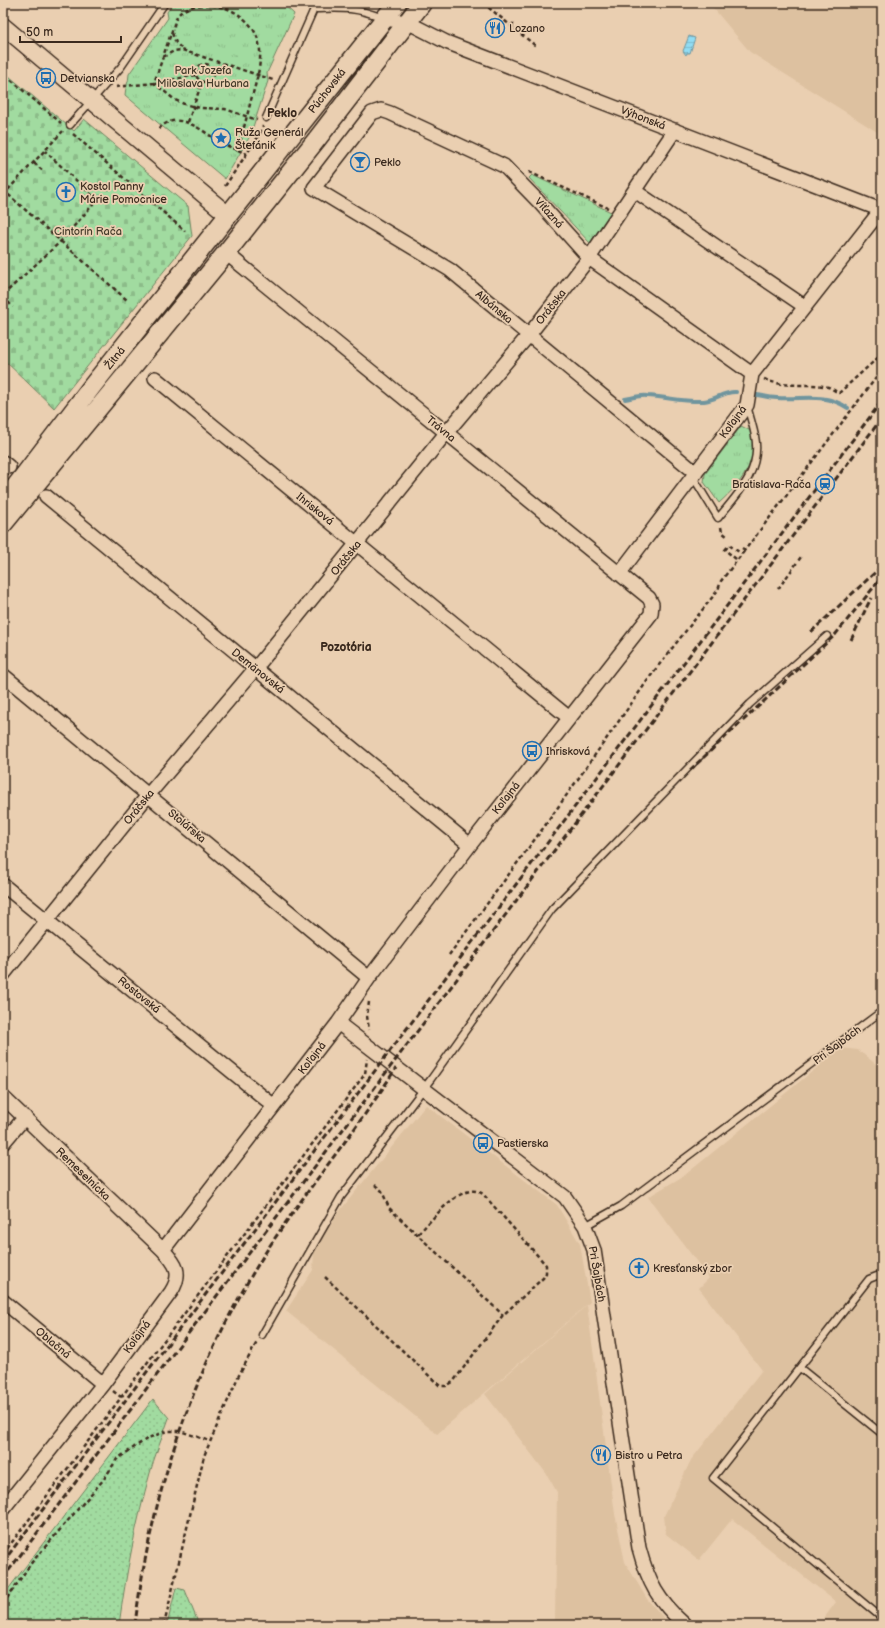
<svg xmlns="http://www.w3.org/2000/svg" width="885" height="1628" viewBox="0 0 885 1628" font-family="'Balsamiq Sans',sans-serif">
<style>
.built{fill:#ddc1a0}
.grass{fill:url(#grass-tufts);stroke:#6e825f}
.cemetery{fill:url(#cemetery-stones);stroke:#6e825f}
.garden{fill:url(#garden-dots);stroke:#6e825f}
.water{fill:url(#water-rules);stroke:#6f959e}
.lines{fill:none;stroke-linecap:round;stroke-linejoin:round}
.stream{stroke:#6f959e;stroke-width:4}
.service-casing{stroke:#3b2a1e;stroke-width:9}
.minor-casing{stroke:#3b2a1e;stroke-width:16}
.tertiary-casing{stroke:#3b2a1e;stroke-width:19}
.secondary-casing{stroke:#3b2a1e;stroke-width:21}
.path{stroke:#3b2a1e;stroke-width:2.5;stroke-dasharray:4 3;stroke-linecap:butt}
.service{stroke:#eacfb1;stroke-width:6}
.minor{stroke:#eacfb1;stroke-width:13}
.tertiary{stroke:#eacfb1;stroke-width:16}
.secondary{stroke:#eacfb1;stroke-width:18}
.rail{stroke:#3b2a1e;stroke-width:3;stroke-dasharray:6 3;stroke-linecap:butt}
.labels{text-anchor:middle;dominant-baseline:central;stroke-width:3.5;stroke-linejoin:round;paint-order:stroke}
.poi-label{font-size:11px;fill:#3b2a1e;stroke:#eacfb1;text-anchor:start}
.park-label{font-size:11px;fill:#453c2b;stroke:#eacfb1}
.street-label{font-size:11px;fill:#3b2a1e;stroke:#eacfb1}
.neighbourhood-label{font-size:12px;font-weight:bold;fill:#3b2a1e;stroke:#eacfb1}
</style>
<defs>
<pattern id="grass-tufts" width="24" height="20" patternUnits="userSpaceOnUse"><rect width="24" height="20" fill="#a1dba0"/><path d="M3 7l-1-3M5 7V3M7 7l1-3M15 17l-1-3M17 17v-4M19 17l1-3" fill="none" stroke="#8cbc89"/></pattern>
<pattern id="cemetery-stones" width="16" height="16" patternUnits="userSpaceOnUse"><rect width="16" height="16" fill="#a1dba0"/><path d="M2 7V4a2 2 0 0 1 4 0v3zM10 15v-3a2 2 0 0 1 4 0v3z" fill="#8cbc89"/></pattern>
<pattern id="garden-dots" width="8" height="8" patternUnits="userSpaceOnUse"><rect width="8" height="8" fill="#a1dba0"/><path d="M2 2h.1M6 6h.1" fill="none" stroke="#8cbc89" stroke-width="1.8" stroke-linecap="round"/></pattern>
<pattern id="water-rules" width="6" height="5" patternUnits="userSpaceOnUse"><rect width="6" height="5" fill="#91dcf3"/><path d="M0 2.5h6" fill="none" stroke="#7ebdd0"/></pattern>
</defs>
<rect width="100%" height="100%" fill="#eacfb1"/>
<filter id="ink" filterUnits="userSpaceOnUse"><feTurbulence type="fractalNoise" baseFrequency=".025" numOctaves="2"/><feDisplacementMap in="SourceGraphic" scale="8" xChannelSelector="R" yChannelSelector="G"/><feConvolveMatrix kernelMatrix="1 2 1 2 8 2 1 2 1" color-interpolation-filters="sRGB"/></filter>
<g filter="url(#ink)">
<path class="built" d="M709,3H882V135L750,52Z
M841,1048L858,1050L882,1069V1625H819L836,1602L732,1519L699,1560L666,1534L664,1516L691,1460L762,1370L699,1288L709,1278L648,1197L685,1175Z
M426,1105L557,1205L580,1244L590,1302L437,1434L286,1311L313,1270L314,1251L338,1213Z
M587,1305L615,1514L625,1562L647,1599L670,1625H548L555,1620L557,1492L546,1473L485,1394Z"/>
<path class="grass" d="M173,3H282L294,14L267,73L268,81L250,136L225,179L125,95C125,88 129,82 129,74L168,18L167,12Z
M532,175L611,212L590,243L529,178Z
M741,426L751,431C760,461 740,484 719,503L704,482L705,474Z"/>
<path class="cemetery" d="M3,71L74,131L84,119L188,206L192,236L54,408L3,359Z"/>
<path class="garden" d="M153,1399L169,1418C163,1436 155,1454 150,1473C136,1523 126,1573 119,1625H3V1596Z
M176,1588L185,1590L199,1625H167Z"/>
<path class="water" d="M689,36L695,38L690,53H687L686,55L683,51Z"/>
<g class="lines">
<path class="stream" d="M752,394C760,395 769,398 777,398C804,400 823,392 848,408
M625,399C632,398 640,395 647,396C666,397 684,402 704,401C716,400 724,391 736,392"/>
<g class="service-casing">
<path id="service" d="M266,118L314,9C342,8 356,7 383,18
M70,125L121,67L165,3
M693,477L718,518C738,494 762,470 755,436C753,426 750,416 747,406
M585,1226L621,1206L882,1011
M882,1274L869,1279L713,1478L882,1618
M262,1335L341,1197L431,1079L552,909L750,704L827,636
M800,1368L882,1434"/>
</g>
<g class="minor-casing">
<path id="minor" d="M384,19L407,22L446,42L881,210L752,374L747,405L619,574
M635,191L804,306
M155,378L568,717
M3,462L9,467
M696,473L450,270L314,188L372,113L381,110L390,113L504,166L538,201L589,258L752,374
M46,496L470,845
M3,675L369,978
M3,885L274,1106
M3,975L149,794L255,669L442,438L528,336L589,258L675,130
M338,1023L565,1197L585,1226L594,1250L639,1548C648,1582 658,1601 685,1625
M3,1097L163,1250C176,1264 183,1273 171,1292L103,1384L3,1509
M3,1143L25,1117
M163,1250L338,1023L369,978L470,845L651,614L652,604L649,598L226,253
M3,1301L103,1384"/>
</g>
<g class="tertiary-casing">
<path id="tertiary" d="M3,26L228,215"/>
</g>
<g class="secondary-casing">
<path id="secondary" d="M3,503L93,385L397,3
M3,524L226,253L317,139L422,3"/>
</g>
<path class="path" d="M483,3L537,47
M511,26L514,23
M172,33L176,43L182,49
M163,57L174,51L182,50L273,80
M196 73a9 9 0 1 1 18 0a9 9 0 1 1-18 0Z
M196,75L154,83L175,100L184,104L200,108L225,109L257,120
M11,80L61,123
M116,87L154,83L177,16C186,5 202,4 216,6C226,7 236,12 243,18C270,40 259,72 251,100C247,117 242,134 238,150C233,148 227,146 221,143C202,131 177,107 157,131
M188,122L202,82
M73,134L185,231
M238,150L247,154
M34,163L43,171
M529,172L608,208
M225,186L260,134L263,126
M3,190L127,300
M3,195L63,131
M3,295L61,241L97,200L45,151
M3,297L13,307
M764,379C785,389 808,382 828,387C831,388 835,391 839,393L882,354
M721,527L722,532L728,537
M742,548L745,550L882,370
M736,559L725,550L729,545L742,554
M778,589L801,557
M449,955L544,827L655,670L718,590L721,581L745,550
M369,1002L367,1016L369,1030
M375,1185L382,1191L389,1208L503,1315
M325,1277L440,1386H446L453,1382L503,1315L543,1278L546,1273V1265L483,1194C462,1179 432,1221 417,1235
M113,1391L121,1397
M3,1554L365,1074L367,1059
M3,1604L32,1562L104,1479L117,1459L148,1438L167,1431H180L210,1441
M164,1625L204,1456L238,1377L257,1342"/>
<use href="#service" class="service"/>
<use href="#minor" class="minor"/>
<use href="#tertiary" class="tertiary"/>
<use href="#secondary" class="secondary"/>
<path class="rail" d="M811,632L882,566
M851,640L871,598
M690,770L835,635L882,577
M3,1562L882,401
M3,1578L882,418
M135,1625C151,1491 196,1361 269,1247C309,1186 357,1130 396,1068"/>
</g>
</g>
<defs>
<g id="restaurant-ring" transform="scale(1)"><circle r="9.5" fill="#eacfb1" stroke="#1f6fb2" stroke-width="1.5"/><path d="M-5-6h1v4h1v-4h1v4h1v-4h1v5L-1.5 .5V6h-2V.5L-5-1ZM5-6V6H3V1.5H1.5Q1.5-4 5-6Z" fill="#1f6fb2"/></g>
<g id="bus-ring" transform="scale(1)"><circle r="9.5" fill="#eacfb1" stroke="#1f6fb2" stroke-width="1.5"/><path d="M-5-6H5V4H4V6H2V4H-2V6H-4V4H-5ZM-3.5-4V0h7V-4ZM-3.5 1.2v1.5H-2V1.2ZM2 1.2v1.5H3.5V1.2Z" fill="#1f6fb2"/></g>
<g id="sight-ring" transform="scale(1)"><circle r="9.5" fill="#eacfb1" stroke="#1f6fb2" stroke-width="1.5"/><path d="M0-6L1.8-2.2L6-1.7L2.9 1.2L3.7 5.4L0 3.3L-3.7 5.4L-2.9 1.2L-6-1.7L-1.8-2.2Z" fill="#1f6fb2"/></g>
<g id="bar-ring" transform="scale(1)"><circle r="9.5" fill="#eacfb1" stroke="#1f6fb2" stroke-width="1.5"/><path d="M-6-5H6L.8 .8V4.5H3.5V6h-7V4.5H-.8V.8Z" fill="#1f6fb2"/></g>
<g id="church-ring" transform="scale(1)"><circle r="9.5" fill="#eacfb1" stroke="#1f6fb2" stroke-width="1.5"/><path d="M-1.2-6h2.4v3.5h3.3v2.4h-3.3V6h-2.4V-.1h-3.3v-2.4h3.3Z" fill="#1f6fb2"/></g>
<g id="station-ring" transform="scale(1)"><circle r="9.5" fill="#eacfb1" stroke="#1f6fb2" stroke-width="1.5"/><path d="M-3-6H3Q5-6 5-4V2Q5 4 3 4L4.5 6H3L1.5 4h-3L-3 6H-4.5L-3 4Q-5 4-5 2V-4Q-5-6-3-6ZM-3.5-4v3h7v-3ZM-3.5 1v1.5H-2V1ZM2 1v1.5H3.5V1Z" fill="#1f6fb2"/></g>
</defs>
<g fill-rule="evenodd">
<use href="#restaurant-ring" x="495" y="28"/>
<use href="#bus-ring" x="46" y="78"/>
<use href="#sight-ring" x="221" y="138"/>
<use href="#bar-ring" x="360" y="162"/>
<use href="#church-ring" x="66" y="192"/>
<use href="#station-ring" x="825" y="484"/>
<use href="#bus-ring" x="532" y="751"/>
<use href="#bus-ring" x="483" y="1143"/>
<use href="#church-ring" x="639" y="1268"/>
<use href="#restaurant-ring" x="601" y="1455"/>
</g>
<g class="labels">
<g class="poi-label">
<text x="509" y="28">Lozano</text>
<text x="60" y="78">Detvianska</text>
<text x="235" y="132">Ruža Generál<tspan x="235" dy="13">Štefánik</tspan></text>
<text x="374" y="162">Peklo</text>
<text x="80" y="186">Kostol Panny<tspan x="80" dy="13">Márie Pomocnice</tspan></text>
<text x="811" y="484" text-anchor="end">Bratislava-Rača</text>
<text x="546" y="751">Ihrisková</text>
<text x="497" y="1143">Pastierska</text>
<text x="653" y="1268">Kresťanský zbor</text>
<text x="615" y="1455">Bistro u Petra</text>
</g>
<g class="park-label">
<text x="203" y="70">Park Jozefa<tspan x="203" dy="13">Miloslava Hurbana</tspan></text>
<text x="88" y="231">Cintorín Rača</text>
</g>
<g class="street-label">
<text transform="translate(327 91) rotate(-52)">Púchovská</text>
<text transform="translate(643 118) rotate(21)">Výhonská</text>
<text transform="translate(549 213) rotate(48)">Víťazná</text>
<text transform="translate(494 307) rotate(40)">Albánska</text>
<text transform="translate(551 307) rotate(-52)">Oráčska</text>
<text transform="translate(115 358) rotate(-52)">Žitná</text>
<text transform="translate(733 422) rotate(-54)">Koľajná</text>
<text transform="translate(441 429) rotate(39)">Trávna</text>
<text transform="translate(315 509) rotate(39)">Ihrisková</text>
<text transform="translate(346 558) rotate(-51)">Oráčska</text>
<text transform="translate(258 671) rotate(39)">Demänovská</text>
<text transform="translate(506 798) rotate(-52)">Koľajná</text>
<text transform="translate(139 807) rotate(-51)">Oráčska</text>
<text transform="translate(187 826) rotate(40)">Stolárska</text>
<text transform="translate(139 995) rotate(39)">Rostovská</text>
<text transform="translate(837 1045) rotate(-37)">Pri Šajbách</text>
<text transform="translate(312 1058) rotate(-52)">Koľajná</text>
<text transform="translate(83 1174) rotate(44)">Remeselnícka</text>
<text transform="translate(597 1274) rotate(80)">Pri Šajbách</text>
<text transform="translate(137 1337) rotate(-54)">Koľajná</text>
<text transform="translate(53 1343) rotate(40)">Oblačná</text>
</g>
<g class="neighbourhood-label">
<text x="282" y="113">Peklo</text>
<text x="346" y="647">Pozotória</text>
</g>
</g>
<rect width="885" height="1628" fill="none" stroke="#eacfb1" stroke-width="16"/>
<rect x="8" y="8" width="869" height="1612" fill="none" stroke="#3b2a1e" stroke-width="1.5" filter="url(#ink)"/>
<path d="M20 36v6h101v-6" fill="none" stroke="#3b2a1e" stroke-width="2"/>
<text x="26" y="36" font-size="12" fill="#3b2a1e" stroke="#eacfb1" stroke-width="3" paint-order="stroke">50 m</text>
</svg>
